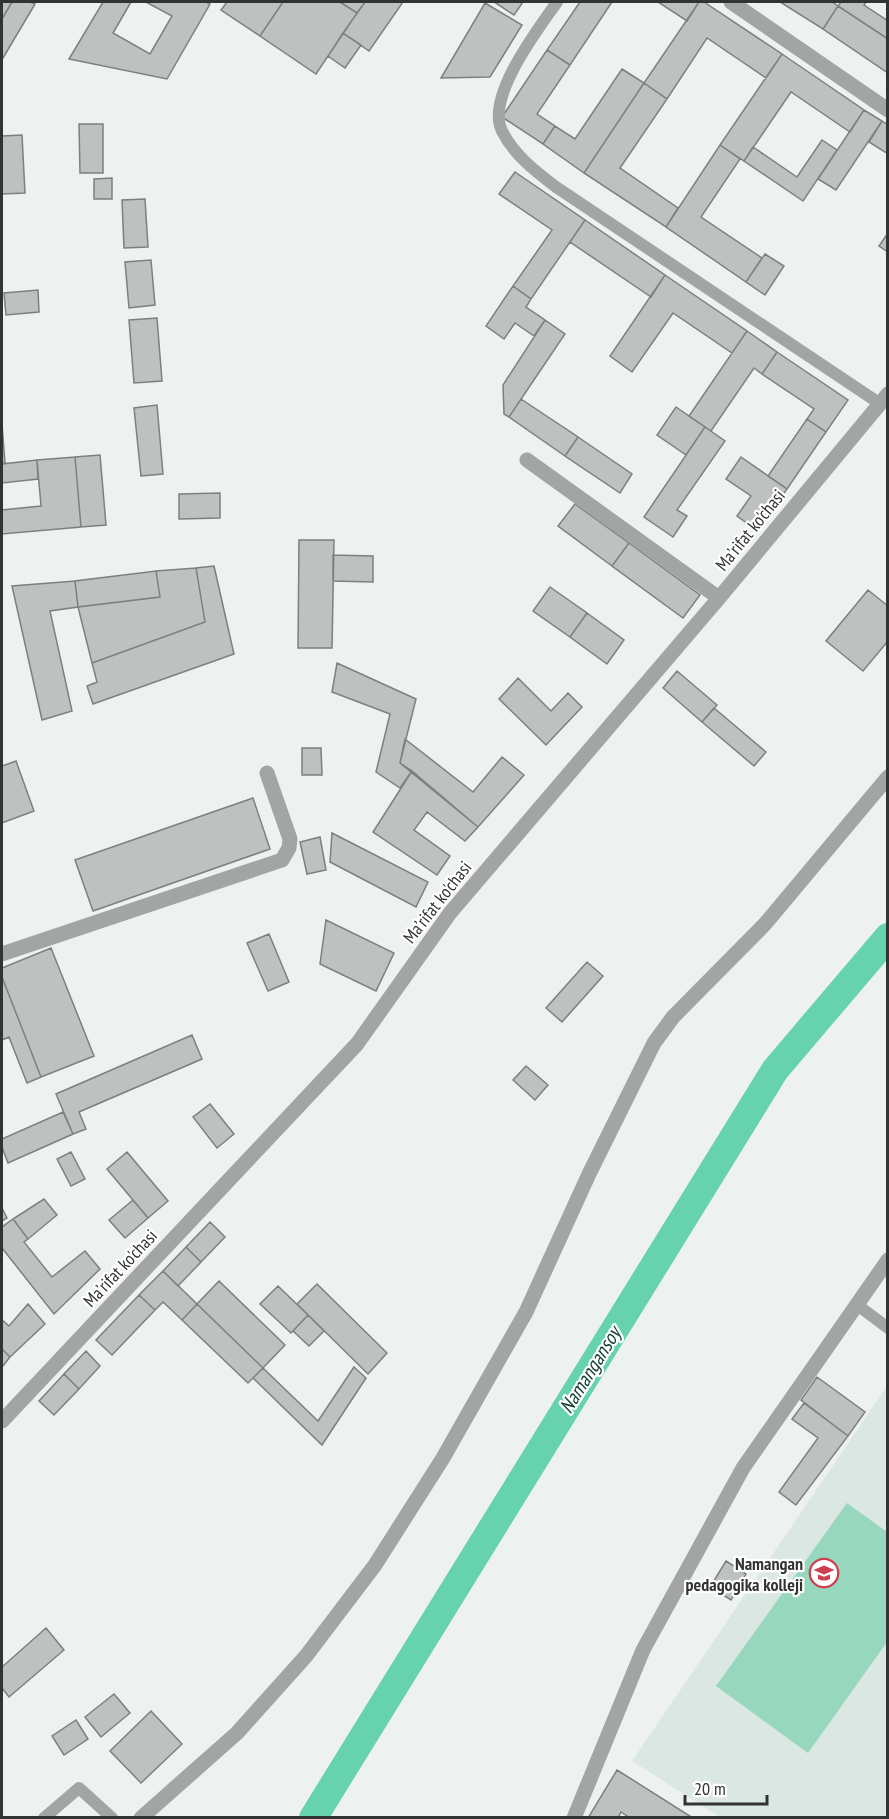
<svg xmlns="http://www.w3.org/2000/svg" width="889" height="1819" viewBox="0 0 889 1819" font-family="'PT Sans Narrow',sans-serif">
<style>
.built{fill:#dae7e2}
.green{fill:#96d7be}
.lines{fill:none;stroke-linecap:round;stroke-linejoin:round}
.canal{stroke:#67d2ae;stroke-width:28}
.building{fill:#bdc1bf;stroke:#7c807e;stroke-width:1.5}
.lane{stroke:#a3a5a4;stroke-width:12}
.street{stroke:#a3a5a4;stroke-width:15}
.labels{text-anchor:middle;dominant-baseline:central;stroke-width:4.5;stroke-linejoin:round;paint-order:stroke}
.street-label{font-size:18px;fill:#323433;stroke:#fff}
.poi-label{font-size:18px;font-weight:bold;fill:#323433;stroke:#fff;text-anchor:end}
.water-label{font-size:20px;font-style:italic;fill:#114032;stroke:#fff}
</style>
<rect width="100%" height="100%" fill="#edf2f0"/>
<path class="built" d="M887,1386V1817H720L632,1761Z"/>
<path class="green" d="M847,1503L887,1532V1642L808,1753L716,1686Z"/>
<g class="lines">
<path class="canal" d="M313,1818L775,1070L888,937"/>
</g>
<path class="building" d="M2,2H12L2,19Z
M12,2H30L35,4L3,58L2,57V19Z
M103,2H131L113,33L150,54L172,16L146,2H206L210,4L167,79L69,59Z
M227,2H283L260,36L221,10Z
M283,2H340L357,13L316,74L260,36Z
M340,2H365L357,13Z
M365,2H403L369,51L343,33Z
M494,2H523L514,15Z
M580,2H612L570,65L547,50Z
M658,2H699L687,21Z
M699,2H704L782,54L766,78L707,38L667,99L644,83Z
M780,2H832L838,6L823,29Z
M841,2H866L864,5L888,21V39L838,6Z
M485,3L522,25L490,77L441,78Z
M838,6L888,39V73L823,29Z
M343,33L361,45L345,68L328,56Z
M547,50L570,65L537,114L555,126L543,144L502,117Z
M782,54L864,110L850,132L791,92L744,161L720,145Z
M622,69L644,83L584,173L543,144L555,126L575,139Z
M644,83L667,99L620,168L678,208L666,227L584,173Z
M864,110L882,121L836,190L818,179Z
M882,121L888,125V154L869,142Z
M79,124H103V173H80Z
M22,135L25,193L2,194V136Z
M822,140L837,150L803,201L744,161L753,147L797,177Z
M720,145L740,159L701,217L762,258L746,282L666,227Z
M515,172L585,220L531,299L513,286L552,230L499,194Z
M112,178V199H94V179Z
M145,199L148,247L124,248L122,200Z
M585,220L665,275L651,297L570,242Z
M888,233V252L879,246Z
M765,254L784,266L765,295L746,282Z
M151,260L155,305L129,308L125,262Z
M665,275L747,331L732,353L673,313L632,372L610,356Z
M513,286L531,299L526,307L545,320L534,336L515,323L504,339L486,326Z
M38,290L39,312L6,315L4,293Z
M157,318L162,381L134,383L129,320Z
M545,320L565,334L509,417L504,414L503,385Z
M747,331L777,352L762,374L754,368L711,431L689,416Z
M777,352L848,400L826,432L807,419L814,409L762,374Z
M521,399L578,437L565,456L509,417Z
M157,405L163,474L141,476L134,408Z
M676,407L705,427L686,455L657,435Z
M807,419L826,432L787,489L768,476Z
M2,424L5,463L2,464Z
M705,427L725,441L677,510L687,516L673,537L644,517Z
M578,437L632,474L620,493L565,456Z
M100,455L106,525L81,527L75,457Z
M75,457L81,527L2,534V510L41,506L37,460Z
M741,457L787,489L758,531L737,516L751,496L726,479Z
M37,460L38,479L2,483V464Z
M220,493V518L179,519V494Z
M575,504L629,543L612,566L558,526Z
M299,540H334L332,648H298Z
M629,543L700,595L683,618L612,566Z
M333,555L373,556V582L333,581Z
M214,566L234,654L93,704L87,686L97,682L92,663L205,622L196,568Z
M196,568L205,622L92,663L78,607L160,597L156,571Z
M156,571L160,597L78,607L75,581Z
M75,581L78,607L50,611L72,711L42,720L12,586Z
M550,587L587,613L570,637L533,611Z
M868,590L888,606V641L863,671L826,641Z
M587,613L624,640L607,664L570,637Z
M337,663L416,699L400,763L412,771L400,788L376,772L390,714L332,692Z
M677,671L717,705L702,722L663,688Z
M518,678L551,711L568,693L582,707L546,745L499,699Z
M714,708L766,752L754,766L702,722Z
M405,739L473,792L502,757L524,775L478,827L400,763Z
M302,748H321L322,775H302Z
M16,761L34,811L2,823V766Z
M412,771L478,827L465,841L427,812L414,830L450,856L437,875L373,832Z
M253,798L270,849L93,911L75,860Z
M332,833L428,882L416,907L330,862Z
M320,837L326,870L307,874L300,842Z
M326,920L394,953L376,991L320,964Z
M269,934L289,982L268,991L247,943Z
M51,948L94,1056L41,1077L2,977V968Z
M587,962L603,976L562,1022L546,1008Z
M2,977L41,1077L27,1083L9,1037L2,1040Z
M192,1035L202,1059L79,1112L86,1129L73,1134L56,1094Z
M526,1066L548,1085L535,1100L513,1080Z
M210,1104L234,1134L217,1148L193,1117Z
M63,1112L73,1134L8,1163L2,1147V1139Z
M71,1152L85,1179L71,1186L57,1159Z
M127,1152L168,1201L148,1218L107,1169Z
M44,1199L57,1215L28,1239L13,1219Z
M133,1200L148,1218L125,1238L109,1220Z
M2,1208L7,1218L2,1221Z
M13,1219L28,1239L24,1242L52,1277L85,1251L100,1269L54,1314L2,1248V1227Z
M210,1222L225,1237L201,1262L186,1247Z
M186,1247L201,1262L178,1286L163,1271Z
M163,1271L197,1304L182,1320L163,1302L155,1310L139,1295Z
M219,1281L285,1345L263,1368L197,1304Z
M317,1284L387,1353L368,1374L297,1304Z
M278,1286L308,1315L291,1333L260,1304Z
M139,1295L155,1310L112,1355L96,1340Z
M28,1304L45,1324L10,1357L2,1349V1320L9,1326Z
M197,1304L263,1368L248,1383L182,1320Z
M308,1315L324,1331L309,1346L293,1331Z
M2,1349L10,1357L2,1367Z
M86,1351L100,1366L79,1389L64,1374Z
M354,1367L366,1378L322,1445L253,1378L263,1368L318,1421Z
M64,1374L79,1389L54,1415L39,1401Z
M817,1377L865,1412L848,1436L801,1400Z
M804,1403L848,1436L796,1505L779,1492L818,1438L792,1419Z
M726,1561L746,1574L731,1600L710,1587Z
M46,1628L64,1650L9,1697L2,1688V1667Z
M114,1694L130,1713L101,1737L85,1717Z
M151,1711L182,1744L141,1783L110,1751Z
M76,1720L88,1739L64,1755L52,1736Z
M617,1770L693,1818H630L621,1812L618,1818H588Z"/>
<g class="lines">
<path class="lane" d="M557,2C539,28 485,97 502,131C514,155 535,171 556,187L879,403
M856,1304L888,1328
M44,1818L79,1788L112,1818"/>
<path class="street" d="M731,2L888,110
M527,460L719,598
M2,954L282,860L289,848L290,839L267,773
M2,1421L357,1044L450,913L719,598L888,394
M141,1818L237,1733L306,1656L375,1565L443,1458L526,1312L589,1174L654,1043L673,1017L765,924L888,777
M574,1818L643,1650L743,1468L888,1260"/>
</g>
<defs>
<g id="university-ring" transform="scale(1.5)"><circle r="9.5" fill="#fff" stroke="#cf3f4f" stroke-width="1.5"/><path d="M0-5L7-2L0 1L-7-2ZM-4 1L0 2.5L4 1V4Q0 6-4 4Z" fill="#cf3f4f"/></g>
</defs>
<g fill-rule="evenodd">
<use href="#university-ring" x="824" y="1573"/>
</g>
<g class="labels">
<g class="street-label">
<text transform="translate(750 530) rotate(-51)">Maʼrifat ko'chasi</text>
<text transform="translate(437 902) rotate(-52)">Maʼrifat ko'chasi</text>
<text transform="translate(120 1268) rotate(-47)">Maʼrifat ko'chasi</text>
</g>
<g class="poi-label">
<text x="803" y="1563">Namangan<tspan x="803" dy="21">pedagogika kolleji</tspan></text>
</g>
<g class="water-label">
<text transform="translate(590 1370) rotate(-58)">Namangansoy</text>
</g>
</g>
<rect width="889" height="1819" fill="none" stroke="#323433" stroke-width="6"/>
<path d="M685 1795v9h82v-9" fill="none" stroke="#323433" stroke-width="3"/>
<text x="694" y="1795" font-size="18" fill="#323433" stroke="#ffffff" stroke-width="4.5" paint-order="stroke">20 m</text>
</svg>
